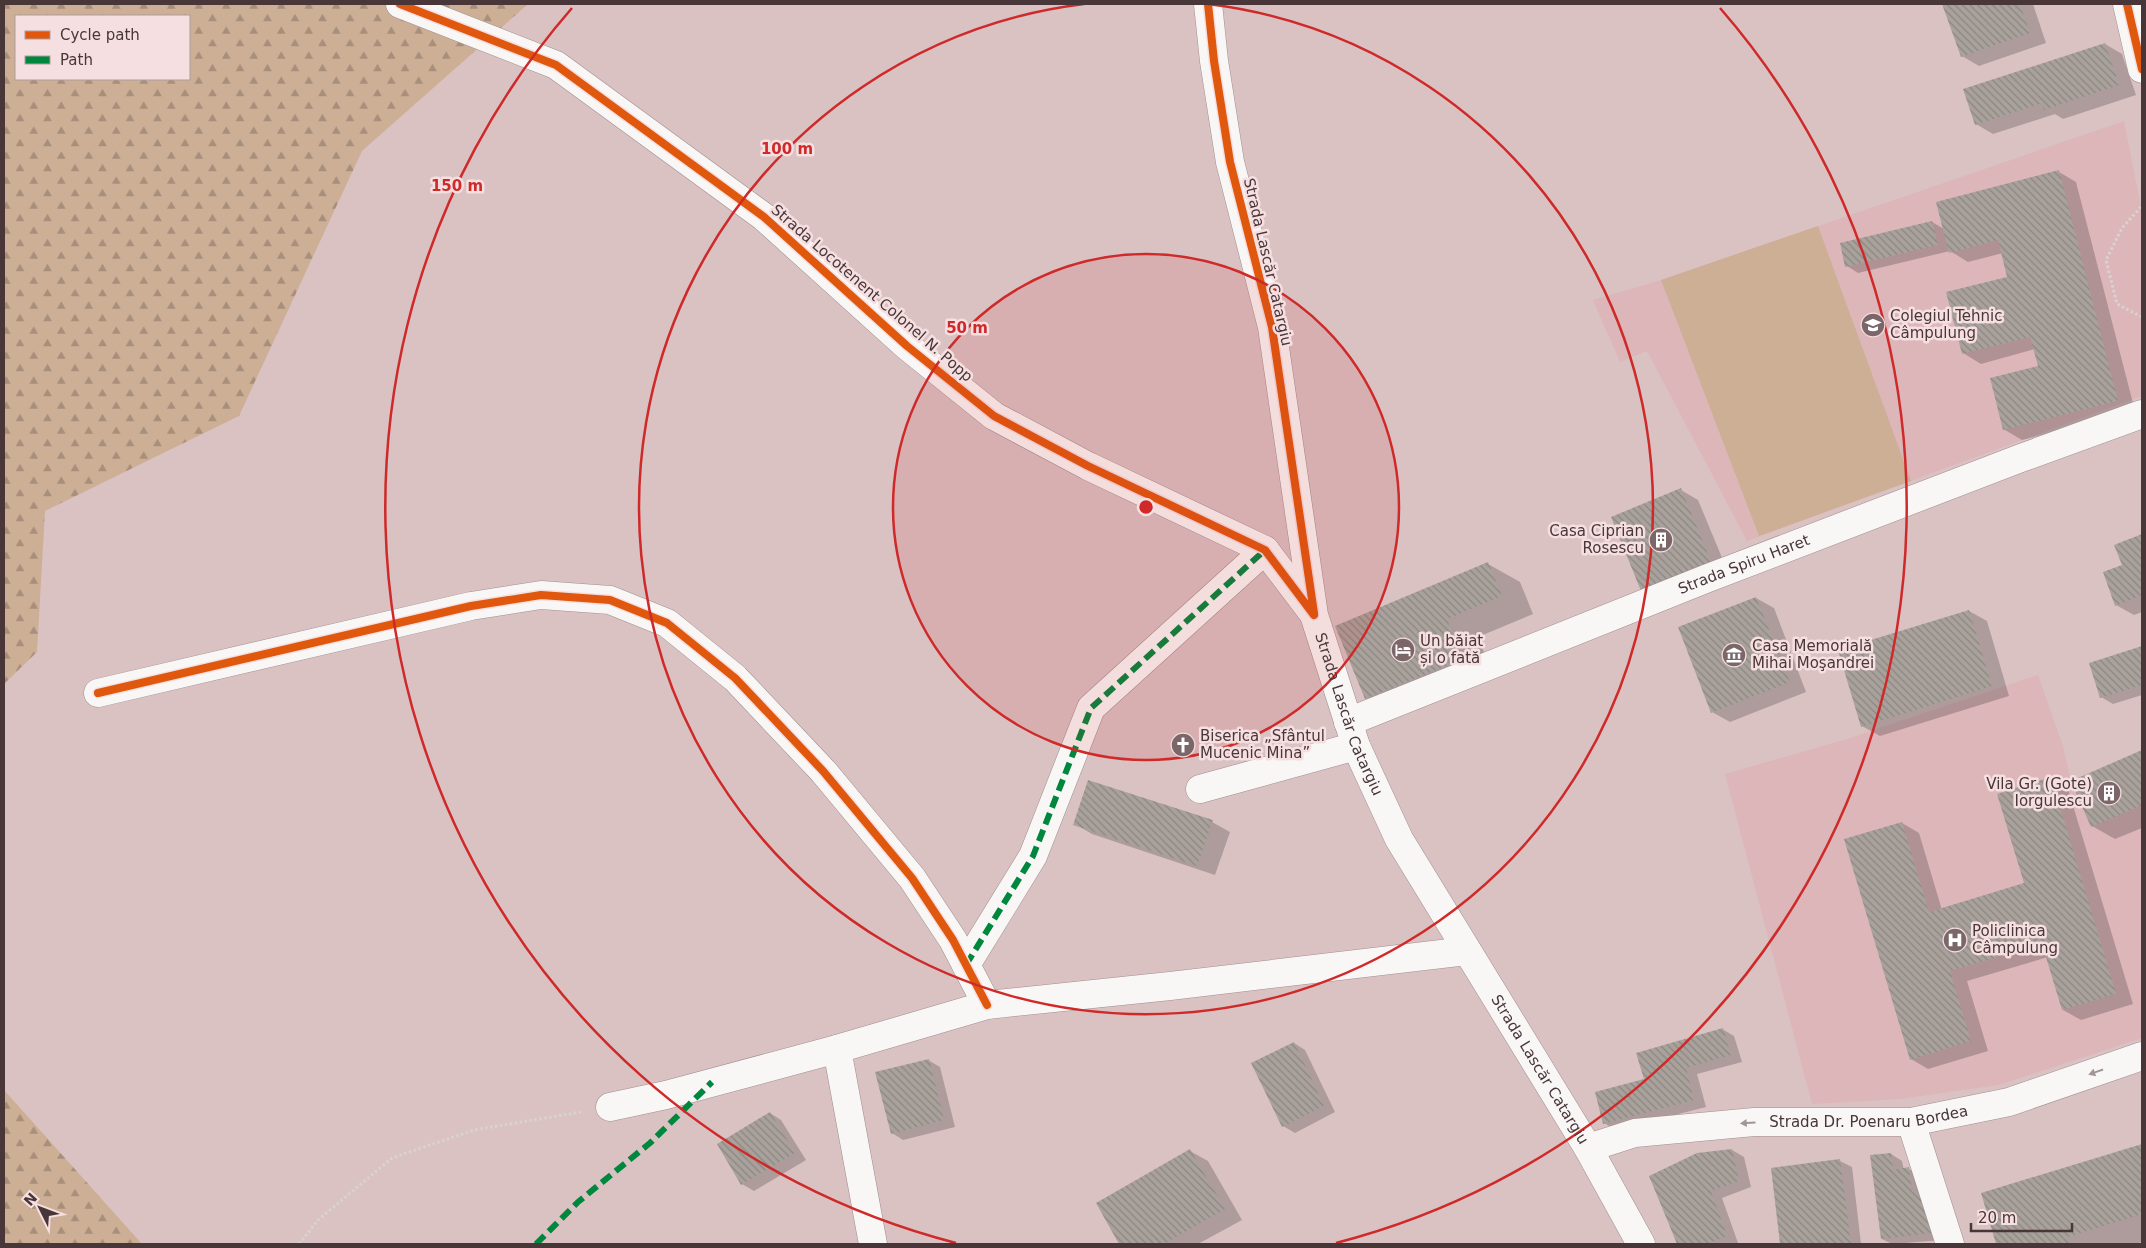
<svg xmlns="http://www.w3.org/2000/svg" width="2146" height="1248" viewBox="0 0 2146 1248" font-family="'DejaVu Sans',sans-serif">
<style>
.built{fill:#ddb6b9}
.forest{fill:url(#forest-firs);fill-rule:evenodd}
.pitch{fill:#cdaf96}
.shadow{fill:#0003}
.building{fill:url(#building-back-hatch)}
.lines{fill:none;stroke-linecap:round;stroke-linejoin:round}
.minor-casing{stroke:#a08e8f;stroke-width:29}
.major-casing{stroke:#a08e8f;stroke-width:29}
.path{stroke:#d9d2d2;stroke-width:3;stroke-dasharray:2.5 2.5;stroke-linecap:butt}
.minor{stroke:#f9f6f6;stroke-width:28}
.major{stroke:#f9f6f6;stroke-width:28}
.quiet{stroke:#00873e;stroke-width:6;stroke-dasharray:12 6;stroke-linecap:butt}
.cycleway-casing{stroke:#f6dfe0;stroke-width:11}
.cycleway{stroke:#e0570e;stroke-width:8}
.oneway{fill:#a09697}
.ring{fill:none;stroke:#cf2929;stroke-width:2.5}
.labels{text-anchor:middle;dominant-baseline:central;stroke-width:5;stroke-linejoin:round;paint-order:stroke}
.street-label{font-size:15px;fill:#483638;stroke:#f6dfe0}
.poi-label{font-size:15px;fill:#483638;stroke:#f6dfe0;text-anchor:start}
.centre{fill:#cf2929;stroke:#f6dfe0;stroke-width:2.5}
.ring-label{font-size:15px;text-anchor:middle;font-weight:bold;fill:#cf2929;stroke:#f6dfe0;stroke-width:5;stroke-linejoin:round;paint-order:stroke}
</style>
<defs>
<pattern id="forest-firs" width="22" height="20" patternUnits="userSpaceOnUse" patternTransform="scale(1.25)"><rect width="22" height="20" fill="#cdaf96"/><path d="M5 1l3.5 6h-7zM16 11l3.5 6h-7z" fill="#a88f7b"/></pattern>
<pattern id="building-back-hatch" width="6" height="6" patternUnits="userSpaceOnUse" patternTransform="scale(1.25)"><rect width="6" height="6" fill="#a9a29c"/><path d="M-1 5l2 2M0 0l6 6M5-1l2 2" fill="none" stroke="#8c8580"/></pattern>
</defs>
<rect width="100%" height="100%" fill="#dac2c3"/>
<path class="built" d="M2124,121L2142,212V396L1747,541L1647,351L1620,362L1593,300L1661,280Z
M2038,675L2063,746L2071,781L2142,750V1038L1999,1085L1901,1099L1812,1104L1725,774L1847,739Z"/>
<path class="forest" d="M4,4H528L362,151L239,416L45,511L37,652L4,684ZM16,16H189V79H16Z
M4,1090L142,1244H4Z"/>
<path class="pitch" d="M1818,226L1911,481L1759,536L1661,280Z"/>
<path class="shadow" d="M1944,4H2033L2046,43L1979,66L1962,56Z
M2105,44L2122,54L2136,95L2063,119L2055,114L1993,134L1976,124Z
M2059,172L2076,182L2135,411L2022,440L2005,430L1992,379L2040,367L2035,349L1981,364L1963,353L2009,277L2003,253L1968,262L1950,251L1858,273L1847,266L1932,222L1944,229Z
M1681,490L1698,500L1728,572L1660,601Z
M2142,535V612L2134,615L2116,605L2124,566L2116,545Z
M1488,564L1520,582L1533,614L1478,637L1494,677L1398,717L1366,698Z
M1756,598L1774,608L1806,692L1730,722L1712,712Z
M1969,611L1987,621L2009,696L1880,736L1862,726L1839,651Z
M2142,647V695L2113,704L2101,697L2091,663Z
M2142,752V828L2115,839L2092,826L2073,782Z
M2051,779L2068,789L2133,1004L2081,1020L2063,1010L2048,957L1967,981L1988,1051L1928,1069L1911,1059L1902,823L1919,833L1942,910L2025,884Z
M1212,822L1230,832L1215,875L1092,834L1075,824Z
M1722,1029L1734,1036L1742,1062L1697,1074L1706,1107L1616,1130L1604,1123L1645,1080Z
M1294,1043L1305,1050L1335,1112L1295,1133L1283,1126Z
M928,1060L940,1067L955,1127L903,1140L892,1133Z
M770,1113L781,1120L806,1160L754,1191L742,1184Z
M2142,1145V1242L2135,1244H1998L1982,1194Z
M1732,1150L1744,1157L1751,1187L1722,1198L1738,1243L1679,1244L1651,1177Z
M1190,1151L1208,1161L1242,1220L1198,1244H1121L1098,1204Z
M1891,1154L1902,1161L1904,1170L1909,1169L1920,1176L1943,1240L1892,1244L1882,1239Z
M1840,1161L1852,1167L1861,1244H1781L1772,1169Z"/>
<path class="building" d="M1942,4H2020L2030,33L1961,57Z
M2105,43L2119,85L2044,110L2042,103L1975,125L1963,89Z
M2059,170L2118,401L2003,430L1990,378L2038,366L2030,337L1962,354L1946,292L2007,277L1998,240L1949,253L1936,202Z
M1932,221L1938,245L1845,267L1840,243Z
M1681,488L1711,562L1641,591L1611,517Z
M2142,534V595L2115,606L2103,572L2122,565L2114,545Z
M1488,562L1502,596L1447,619L1463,659L1365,699L1335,626Z
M1756,597L1790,682L1711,713L1678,627Z
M1969,610L1992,686L1861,727L1838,650Z
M2142,646V685L2100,698L2089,663Z
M2142,750V805L2091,827L2071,781Z
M2051,777L2116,994L2062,1010L2042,944L1950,971L1971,1041L1910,1060L1844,839L1902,822L1929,912L2024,883L1997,794Z
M1088,780L1213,820L1197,866L1073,825Z
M1723,1028L1731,1055L1686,1068L1694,1100L1603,1124L1595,1092L1644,1079L1636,1053Z
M1294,1042L1324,1106L1282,1127L1251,1063Z
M929,1059L944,1120L891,1134L875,1072Z
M770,1112L795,1153L741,1185L717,1144Z
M2142,1144V1214L2068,1237L2070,1244H1996L1981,1193Z
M1190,1149L1225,1209L1164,1244H1119L1096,1203Z
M1732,1149L1739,1181L1711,1191L1727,1236L1707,1244H1677L1649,1176L1697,1153Z
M1891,1153L1893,1170L1909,1167L1912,1192L1921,1191L1923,1207L1930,1205L1932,1233L1881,1239L1870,1155Z
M1840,1159L1851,1244H1780L1771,1168Z"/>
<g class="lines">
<g class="minor-casing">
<g id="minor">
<path d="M2127,4L2142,69"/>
<path d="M98,693L471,606L541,595L610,600L667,623L735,678L823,771L912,878L953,940L987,1005"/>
<path id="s1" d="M1348,722L1708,578L2021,458L2142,414"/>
<path d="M1200,789L1356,746"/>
<path d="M966,965L1033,856L1091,708L1265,550"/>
<path d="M837,1049L873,1244"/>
<path d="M610,1107L666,1095L837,1049L987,1005L1170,986L1467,951"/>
<path d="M1911,1122L1950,1244"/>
<path id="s2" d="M1588,1148L1635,1133L1754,1122H1911L2009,1102L2142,1056"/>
</g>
</g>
<g class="major-casing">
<g id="major">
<path d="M400,4L556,65L764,217L907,346L994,416L1088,466L1265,550L1312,612"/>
<path id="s3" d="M1208,4L1214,61L1230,162L1272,327L1314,615L1356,746L1399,839L1588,1148L1641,1244"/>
</g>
</g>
<path class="path" d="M2141,207L2122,228L2106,260L2117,304L2142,317
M299,1244L318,1220L392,1158L474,1130L581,1112"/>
<use href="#minor" class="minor"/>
<use href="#major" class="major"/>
<path class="quiet" d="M966,965L1033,856L1091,708L1265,550
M536,1244L578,1202L650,1143L712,1082"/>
<g class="cycleway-casing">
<path id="cycleway" d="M400,4L556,65L764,217L907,346L994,416L1088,466L1265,550L1314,615
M1208,4L1214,61L1230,162L1272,327L1314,613
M2127,4L2142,69
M98,693L471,606L541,595L610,600L667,623L735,678L823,771L912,878L953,940L987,1005"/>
</g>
<use href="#cycleway" class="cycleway"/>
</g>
<defs><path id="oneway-solid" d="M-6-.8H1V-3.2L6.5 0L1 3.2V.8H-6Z" transform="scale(1.25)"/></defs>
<g class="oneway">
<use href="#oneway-solid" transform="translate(2096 1072) rotate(161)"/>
<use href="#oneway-solid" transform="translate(1748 1123) rotate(176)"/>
</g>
<circle cx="1146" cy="507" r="253" fill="#cf2929" fill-opacity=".12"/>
<g class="ring">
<circle cx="1146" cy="507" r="253"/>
<path d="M1208 4A507 507 0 1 1 1084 4"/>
<path d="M956 1243A760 760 0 0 1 572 8M1720 8A760 760 0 0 1 1336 1243"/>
</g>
<defs>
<g id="school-disc" transform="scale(1.25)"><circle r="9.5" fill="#7b6769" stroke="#f6dfe0"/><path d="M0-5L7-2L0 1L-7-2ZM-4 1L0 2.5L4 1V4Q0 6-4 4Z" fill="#fff"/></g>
<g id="building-disc" transform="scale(1.25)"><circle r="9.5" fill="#7b6769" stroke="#f6dfe0"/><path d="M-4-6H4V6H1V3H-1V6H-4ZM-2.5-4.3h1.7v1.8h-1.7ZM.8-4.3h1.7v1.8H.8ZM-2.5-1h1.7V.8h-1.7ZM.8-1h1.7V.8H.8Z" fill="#fff"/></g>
<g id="hotel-disc" transform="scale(1.25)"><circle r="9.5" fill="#7b6769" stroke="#f6dfe0"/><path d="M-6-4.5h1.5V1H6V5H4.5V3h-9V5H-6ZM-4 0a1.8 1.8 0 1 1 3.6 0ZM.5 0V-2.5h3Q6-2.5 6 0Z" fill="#fff"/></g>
<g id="museum-disc" transform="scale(1.25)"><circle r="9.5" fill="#7b6769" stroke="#f6dfe0"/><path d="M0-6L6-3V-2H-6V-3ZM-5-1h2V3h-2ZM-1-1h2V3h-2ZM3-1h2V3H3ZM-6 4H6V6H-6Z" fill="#fff"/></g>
<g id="church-disc" transform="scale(1.25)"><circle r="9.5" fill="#7b6769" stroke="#f6dfe0"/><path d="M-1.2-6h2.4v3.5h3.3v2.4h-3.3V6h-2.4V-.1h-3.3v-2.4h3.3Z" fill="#fff"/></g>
<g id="hospital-disc" transform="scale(1.25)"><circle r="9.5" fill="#7b6769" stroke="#f6dfe0"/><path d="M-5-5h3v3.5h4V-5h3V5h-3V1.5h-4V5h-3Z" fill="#fff"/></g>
</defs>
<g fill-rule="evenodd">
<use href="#school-disc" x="1873" y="325"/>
<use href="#building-disc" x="1661" y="540"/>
<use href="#hotel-disc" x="1403" y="650"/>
<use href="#museum-disc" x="1734" y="655"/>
<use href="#church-disc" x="1183" y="745"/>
<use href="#building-disc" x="2109" y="793"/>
<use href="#hospital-disc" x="1955" y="940"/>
</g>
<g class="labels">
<g class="street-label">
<text transform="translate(1268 262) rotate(77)">Strada Lascăr Catargiu</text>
<text transform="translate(872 293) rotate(41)">Strada Locotenent Colonel N. Popp</text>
<text stroke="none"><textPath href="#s1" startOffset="426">Strada Spiru Haret</textPath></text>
<text stroke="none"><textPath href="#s3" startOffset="726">Strada Lascăr Catargiu</textPath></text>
<text stroke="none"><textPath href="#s3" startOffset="1131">Strada Lascăr Catargiu</textPath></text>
<text stroke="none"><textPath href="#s2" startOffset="284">Strada Dr. Poenaru Bordea</textPath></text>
</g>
<g class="poi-label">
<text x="1890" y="316">Colegiul Tehnic<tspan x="1890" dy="17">Câmpulung</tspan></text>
<text x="1644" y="531" text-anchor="end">Casa Ciprian<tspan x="1644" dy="17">Rosescu</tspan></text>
<text x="1420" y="641">Un băiat<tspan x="1420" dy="17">și o fată</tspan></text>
<text x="1752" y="646">Casa Memorială<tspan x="1752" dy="17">Mihai Moşandrei</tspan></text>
<text x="1200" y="736">Biserica „Sfântul<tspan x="1200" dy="17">Mucenic Mina”</tspan></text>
<text x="2092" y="784" text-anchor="end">Vila Gr. (Gote)<tspan x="2092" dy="17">Iorgulescu</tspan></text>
<text x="1972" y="931">Policlinica<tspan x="1972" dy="17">Câmpulung</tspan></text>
</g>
</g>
<circle cx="1146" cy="507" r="8" class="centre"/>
<g class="ring-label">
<text x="787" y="154">100 m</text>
<text x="457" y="191">150 m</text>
<text x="967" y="333">50 m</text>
</g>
<rect width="2146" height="1248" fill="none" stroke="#483638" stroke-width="10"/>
<rect x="15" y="15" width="175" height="65" fill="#f6dfe0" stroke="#b09b9d"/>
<rect x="25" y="31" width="25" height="8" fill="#e0570e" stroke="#b09b9d"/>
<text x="60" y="40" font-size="15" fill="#483638">Cycle path</text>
<rect x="25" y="56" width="25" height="8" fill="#00873e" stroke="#b09b9d"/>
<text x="60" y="65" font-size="15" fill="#483638">Path</text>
<g transform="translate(40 1208) rotate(312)" stroke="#f6dfe0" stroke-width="4" paint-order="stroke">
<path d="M0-4L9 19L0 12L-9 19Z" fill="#483638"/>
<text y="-8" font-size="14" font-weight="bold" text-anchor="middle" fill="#483638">N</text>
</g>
<path d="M1971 1223v8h101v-8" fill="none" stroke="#483638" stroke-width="2.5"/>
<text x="1978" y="1223" font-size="15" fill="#483638" stroke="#f6dfe0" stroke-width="4" paint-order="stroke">20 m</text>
</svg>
